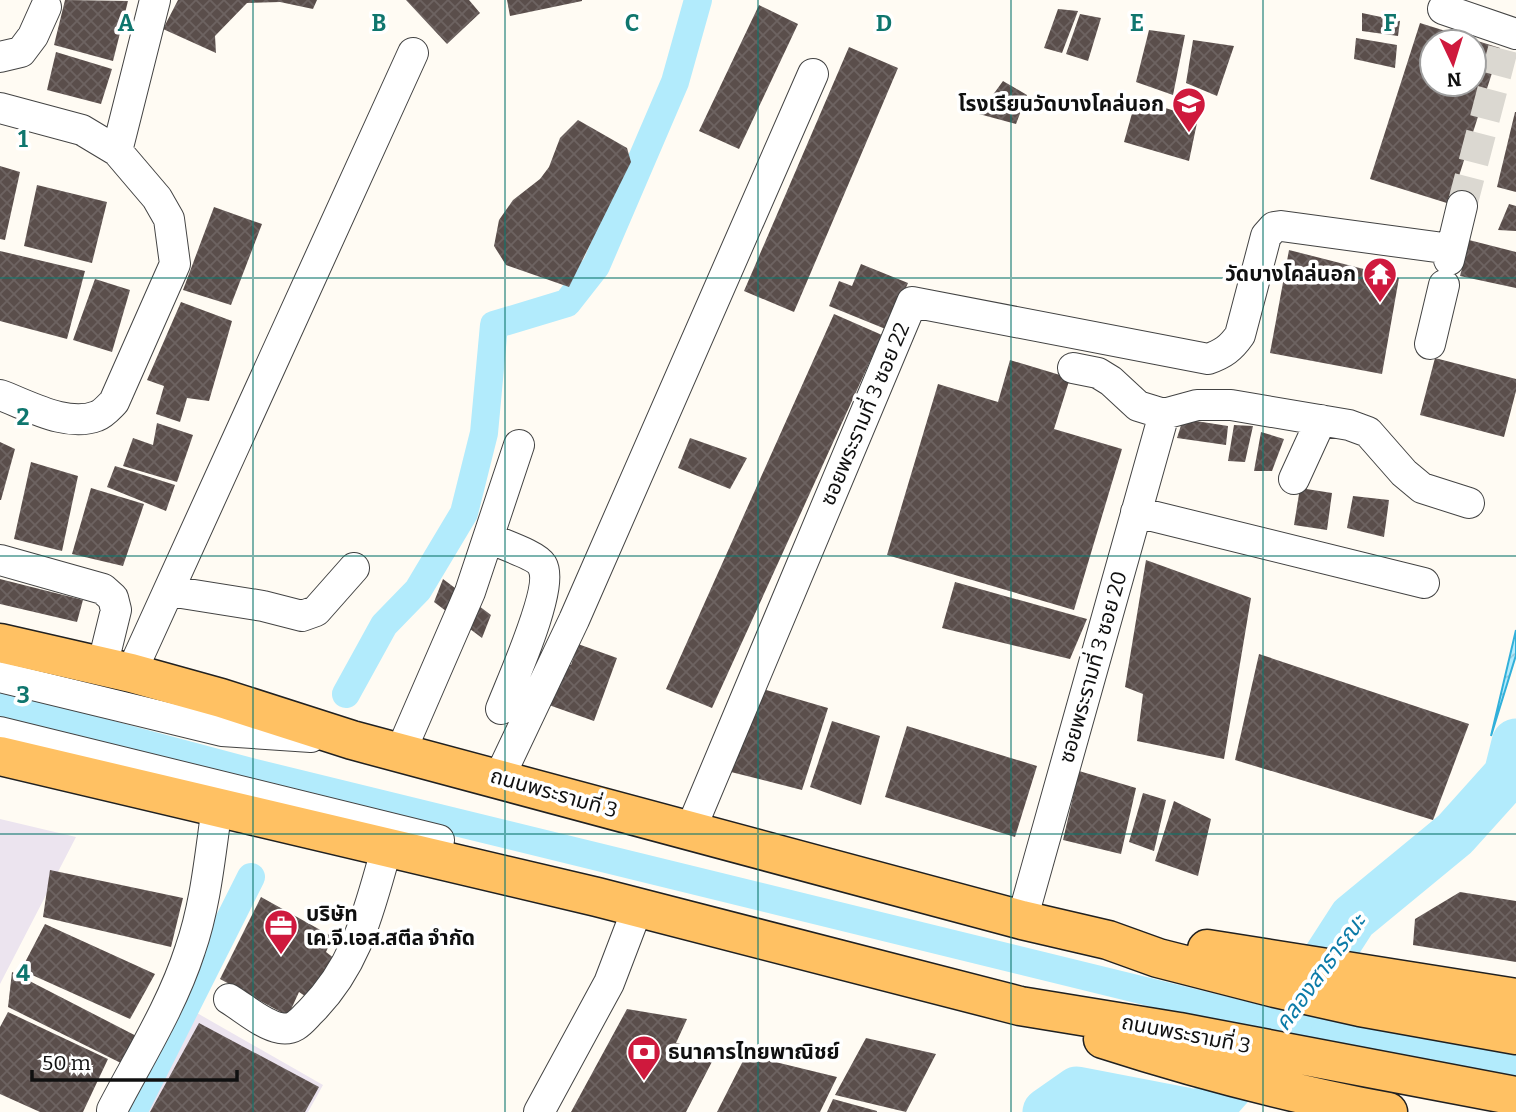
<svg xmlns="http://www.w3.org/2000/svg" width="1516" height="1112" viewBox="0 0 1516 1112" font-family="Bitter,'Noto Sans Thai',serif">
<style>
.industrial{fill:#ece4ef}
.water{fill:url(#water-waves);stroke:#31b0da;stroke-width:2}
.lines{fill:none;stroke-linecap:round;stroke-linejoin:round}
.canal{stroke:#b2ebfc;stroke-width:28}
.river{stroke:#b2ebfc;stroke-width:49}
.building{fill:url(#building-cross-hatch);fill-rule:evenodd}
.minor-tunnel{stroke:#dbd8d1;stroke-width:30;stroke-dasharray:30 15;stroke-linecap:butt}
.minor-casing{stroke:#434343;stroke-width:32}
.major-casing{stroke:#212121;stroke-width:41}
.minor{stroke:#fff;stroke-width:30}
.major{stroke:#ffc163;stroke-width:38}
.grid{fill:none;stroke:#0f766e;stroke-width:2;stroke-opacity:0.55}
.labels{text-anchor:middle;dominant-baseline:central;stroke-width:7;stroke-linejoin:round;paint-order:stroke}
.poi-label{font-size:21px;font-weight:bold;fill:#101010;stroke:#fff;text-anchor:end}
.street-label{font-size:21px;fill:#101010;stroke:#fff}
.water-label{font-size:23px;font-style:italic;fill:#0b7ba8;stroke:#fff}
.grid-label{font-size:23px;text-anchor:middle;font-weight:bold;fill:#0f766e;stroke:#fff;stroke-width:7;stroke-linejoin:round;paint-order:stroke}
</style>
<defs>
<pattern id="water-waves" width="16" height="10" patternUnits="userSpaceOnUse" patternTransform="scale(1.75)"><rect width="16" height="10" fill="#b2ebfc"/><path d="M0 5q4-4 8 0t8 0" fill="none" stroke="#98c8d7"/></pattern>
<pattern id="building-cross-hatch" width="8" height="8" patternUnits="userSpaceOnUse" patternTransform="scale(1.75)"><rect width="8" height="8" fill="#5a4e4b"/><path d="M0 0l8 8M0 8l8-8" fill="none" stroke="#6d6361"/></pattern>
</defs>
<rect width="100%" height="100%" fill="#fffbf3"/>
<path class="industrial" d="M0,819L76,837L0,984Z
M190,1009L323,1085L308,1112H140Z"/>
<path class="water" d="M1516,630V655L1491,736Z"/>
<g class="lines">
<path class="canal" d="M346,694L384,625L418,590L464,513L484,433L494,325L567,303L596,266L675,82L698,0
M0,705L251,772L1284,1025L1516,1065
M133,1112L251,877"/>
<path class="river" d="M1047,1112L1077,1091L1186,1112
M1206,1112L1284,1025L1353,918L1455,834L1508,775L1516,743"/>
</g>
<path class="building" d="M65,0L128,1L113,61L54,45Z
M178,0H317L313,9L280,2L247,3L215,36L216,53L163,29Z
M406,0H469L480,13L447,44Z
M507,0H582V1L510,16Z
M759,5L798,24L739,149L699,131Z
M1058,9L1078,11L1062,53L1044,48Z
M1362,13L1400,21L1398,36L1362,31Z
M1080,14L1101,18L1088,61L1066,54Z
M1420,23L1500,48L1450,204L1370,179ZM1432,42H1474V84H1432Z
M1149,30L1185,35L1173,95L1136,82Z
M1356,38L1397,45L1395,68L1354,59Z
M1193,40L1234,46L1217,96L1186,83Z
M849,47L898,68L794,312L744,291Z
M56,52L112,69L101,104L47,90Z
M1003,81L1027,95L1016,124L979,114Z
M1136,99L1198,118L1189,161L1124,142Z
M1515,112H1516V192L1497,187Z
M578,120L627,148L631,162L569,287L506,265L494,246L499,220L513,200L540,179L549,167L560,138Z
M0,166L20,172L5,240L0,239Z
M37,185L107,202L92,263L24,246Z
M1509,204L1516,206V231L1498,230Z
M214,207L262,224L231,305L183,290Z
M1469,240L1516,252V288L1460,276Z
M1289,250L1399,278L1382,374L1270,353Z
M0,251L85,271L67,339L0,321Z
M861,264L908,283L888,330L829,306L839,281L852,286Z
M95,279L130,290L112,352L73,340Z
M181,302L232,321L209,401L187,398L180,422L156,414L164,386L147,380Z
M834,314L882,335L712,708L666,689Z
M1435,358L1516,379V391L1504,437L1420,415Z
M1010,360L1070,378L1054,429L1122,449L1074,610L887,555L938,384L998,402Z
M1183,419L1228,426L1226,445L1177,438Z
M157,423L193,435L177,482L123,466L133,438L153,445Z
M1234,425L1253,426L1245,462L1228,461Z
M1261,432L1284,439L1272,471H1254Z
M690,438L747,458L730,489L678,468Z
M0,442L15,449L1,500H0Z
M31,462L78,476L62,551L14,539Z
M115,466L175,485L166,511L107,487Z
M91,488L144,504L123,566L72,554Z
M1300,488L1332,493L1327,530L1294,525Z
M1353,496L1389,500L1384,537L1347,528Z
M1146,560L1251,598L1224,759L1137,741L1143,694L1125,687Z
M0,579L83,600L77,622L0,604Z
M443,579L491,615L482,638L434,602Z
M955,582L1087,619L1070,659L942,628Z
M578,644L617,658L594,721L546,704L561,661L571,665Z
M1259,654L1469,724L1433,820L1235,760Z
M759,688L828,708L802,790L727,771Z
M832,721L880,736L861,805L810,787Z
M907,726L1037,766L1015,837L885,797Z
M1079,771L1136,788L1121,854L1063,840Z
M1143,793L1166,800L1154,851L1129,842Z
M1174,801L1211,819L1198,876L1155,861Z
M50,870L183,898L171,947L43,917Z
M1460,892L1516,901V962L1413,945L1415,919Z
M261,897L333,937L326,952L335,959L311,1000L299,992L288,1016L220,979Z
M45,924L155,974L130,1019L21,970Z
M12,972L148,1042L133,1069L8,1007Z
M627,1009L687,1019L676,1043L717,1052L686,1112H571Z
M8,1012L108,1059L83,1112H40L0,1094V1027Z
M199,1023L319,1087L305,1112H150Z
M866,1038L936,1054L906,1112L835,1095Z
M746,1055L837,1077L820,1112H717Z
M833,1099L877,1111V1112H827Z"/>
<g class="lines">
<path class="minor-tunnel" d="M1462,206L1503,49"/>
<g class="minor-casing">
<path id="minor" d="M1443,9L1516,34
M0,57L21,52L33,36L46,7
M0,108L82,130L117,151L157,198L169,219L175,264L114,402C109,407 103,414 97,416C67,428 28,405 0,395
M117,151L155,0
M1449,260L1462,206
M1430,344L1444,285
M1073,368L1098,373L1111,381L1138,406L1164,414L1197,405H1231L1349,425L1368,432L1404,473L1422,488L1469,503
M1294,479L1321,420
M1136,512L1424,583
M489,538C501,544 536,555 542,565C555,587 511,683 501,709
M0,560L103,589L113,598L116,610L102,667
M169,591L263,606L302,616L316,611L354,568
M131,673L413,53
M0,677L222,731L311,737
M0,732L439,840
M401,751L470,592L519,445
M499,778L574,620L813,74
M690,831L912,302L1208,359C1223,354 1231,348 1240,335L1266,236L1274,227L1281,226L1451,249
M1022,920L1164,414
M229,999C244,1008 263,1025 280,1028C295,1031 302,1020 311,1011C358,964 369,909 387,847
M112,1110C139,1058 172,1006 190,950C206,904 210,855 217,807
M539,1112L609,983L638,907"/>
</g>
<g class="major-casing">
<path id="major" d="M0,643L131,673L221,698L352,740L1022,920L1108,940L1158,958L1275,988L1360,1007L1516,1035
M0,756L597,897L1020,1006L1179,1032L1516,1096
M1207,949L1516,998
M1103,1039C1196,1069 1292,1094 1388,1112"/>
</g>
<use href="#minor" class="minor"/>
<use href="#major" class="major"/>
</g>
<path class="grid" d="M253,0V1112M505,0V1112M758,0V1112M1011,0V1112M1263,0V1112M0,278H1516M0,556H1516M0,834H1516"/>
<defs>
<g id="school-pin" transform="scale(1.75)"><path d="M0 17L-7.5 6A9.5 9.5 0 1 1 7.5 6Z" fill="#cf193d" stroke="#fff"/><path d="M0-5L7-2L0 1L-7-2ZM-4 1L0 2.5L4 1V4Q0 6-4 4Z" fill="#fff"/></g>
<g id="temple-pin" transform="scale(1.75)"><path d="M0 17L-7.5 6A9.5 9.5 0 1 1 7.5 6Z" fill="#cf193d" stroke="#fff"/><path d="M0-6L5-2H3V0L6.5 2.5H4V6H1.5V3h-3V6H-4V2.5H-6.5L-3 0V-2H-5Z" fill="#fff"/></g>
<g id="office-pin" transform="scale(1.75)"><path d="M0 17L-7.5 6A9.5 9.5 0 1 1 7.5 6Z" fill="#cf193d" stroke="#fff"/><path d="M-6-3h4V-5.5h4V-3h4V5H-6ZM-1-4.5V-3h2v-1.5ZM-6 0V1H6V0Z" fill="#fff"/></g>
<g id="bank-pin" transform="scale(1.75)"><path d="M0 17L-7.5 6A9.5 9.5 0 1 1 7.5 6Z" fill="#cf193d" stroke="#fff"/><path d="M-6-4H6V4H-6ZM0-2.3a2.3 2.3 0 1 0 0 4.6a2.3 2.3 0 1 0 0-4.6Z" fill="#fff"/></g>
</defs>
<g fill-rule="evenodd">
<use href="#school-pin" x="1189" y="104"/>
<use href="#temple-pin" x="1380" y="274"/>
<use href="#office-pin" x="281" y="926"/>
<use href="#bank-pin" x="644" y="1052"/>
</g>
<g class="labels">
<g class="poi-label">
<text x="1164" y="104">โรงเรียนวัดบางโคล่นอก</text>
<text x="1356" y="274">วัดบางโคล่นอก</text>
<text x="306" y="914" text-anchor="start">บริษัท<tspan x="306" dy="24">เค.จี.เอส.สตีล จำกัด</tspan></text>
<text x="668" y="1052" text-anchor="start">ธนาคารไทยพาณิชย์</text>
</g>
<g class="street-label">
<text transform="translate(865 414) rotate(-67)">ซอยพระรามที่ 3 ซอย 22</text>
<text transform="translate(1093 667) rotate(-74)">ซอยพระรามที่ 3 ซอย 20</text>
<text transform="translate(554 793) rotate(16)">ถนนพระรามที่ 3</text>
<text transform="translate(1186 1034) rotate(11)">ถนนพระรามที่ 3</text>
</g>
<g class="water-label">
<text transform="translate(1320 972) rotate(-54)">คลองสาธารณะ</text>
</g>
</g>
<g class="grid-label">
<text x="126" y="31">A</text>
<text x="379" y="31">B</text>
<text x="632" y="31">C</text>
<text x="884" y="31">D</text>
<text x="1137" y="31">E</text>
<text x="1390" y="31">F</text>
<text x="23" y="147">1</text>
<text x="23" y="425">2</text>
<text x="23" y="703">3</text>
<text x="23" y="981">4</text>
</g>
<g transform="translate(1453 63) rotate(176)"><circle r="33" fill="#ffffff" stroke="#9f9f9f" stroke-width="2"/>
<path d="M0-5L12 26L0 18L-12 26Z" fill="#cf193d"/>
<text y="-10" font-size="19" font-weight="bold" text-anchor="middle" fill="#101010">N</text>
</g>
<path d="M32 1070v10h205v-10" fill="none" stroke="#101010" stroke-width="3.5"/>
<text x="42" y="1070" font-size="21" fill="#101010" stroke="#ffffff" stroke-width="5" paint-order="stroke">50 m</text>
</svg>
